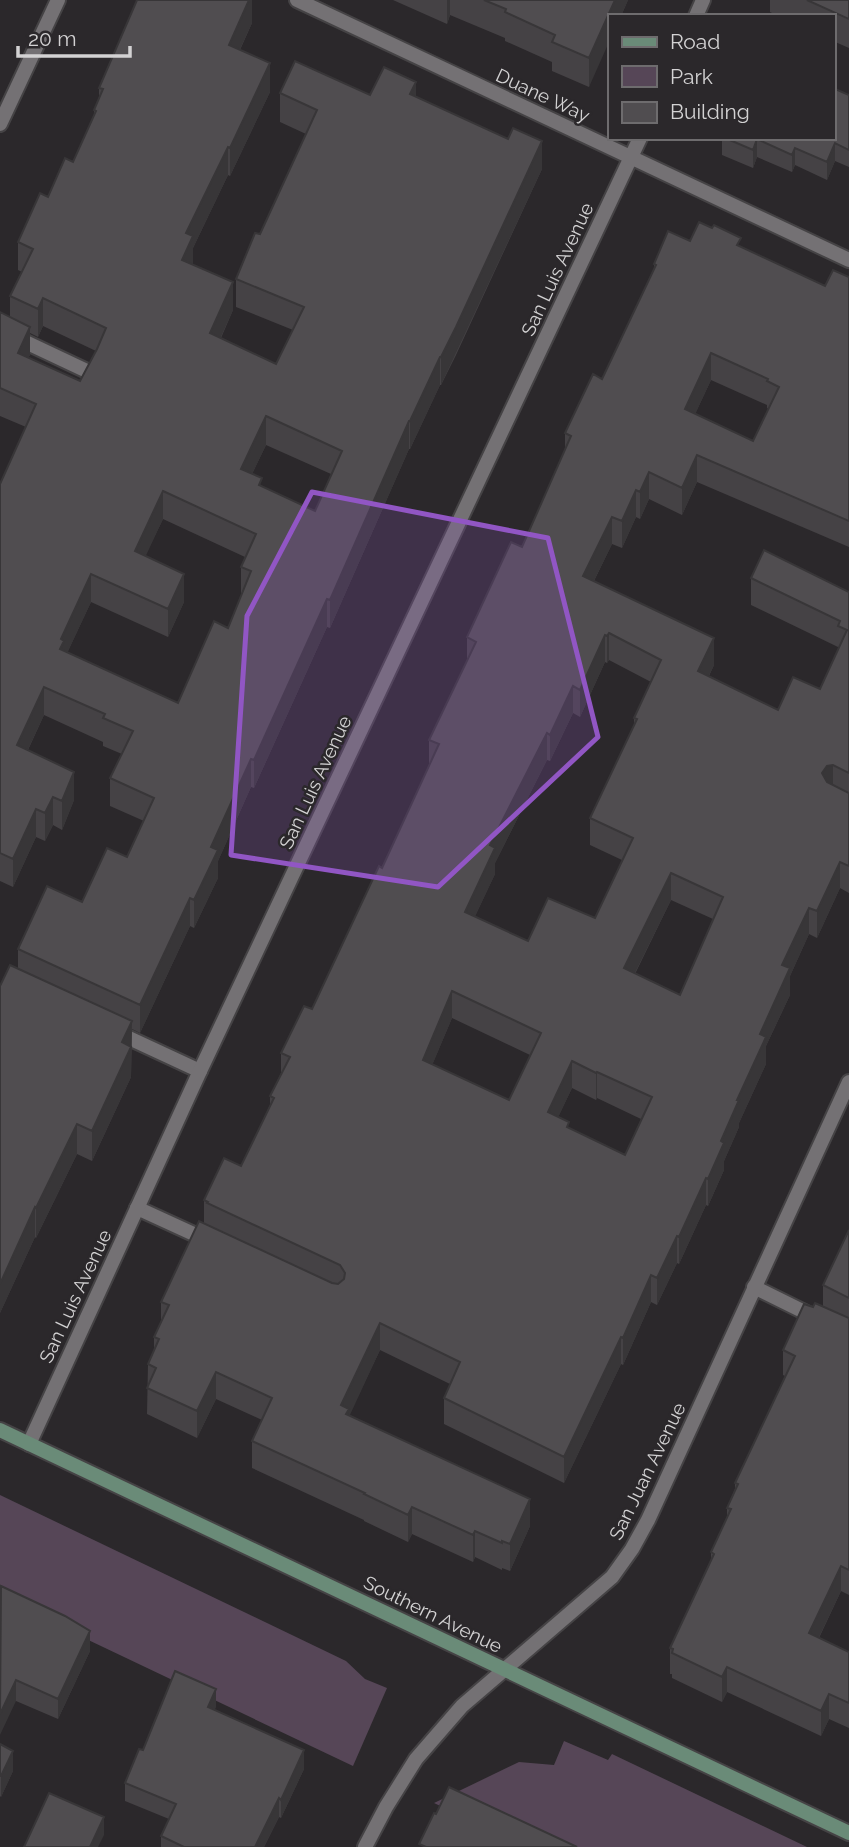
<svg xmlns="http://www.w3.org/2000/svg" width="849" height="1847" viewBox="0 0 849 1847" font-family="Raleway,sans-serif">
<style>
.green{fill:#564657}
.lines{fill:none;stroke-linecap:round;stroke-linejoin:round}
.lane-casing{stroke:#454345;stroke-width:18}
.street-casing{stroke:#454345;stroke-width:18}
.secondary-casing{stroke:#454345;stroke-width:18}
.lane{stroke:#747174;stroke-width:14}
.street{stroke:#747174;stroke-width:14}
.secondary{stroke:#6a8b78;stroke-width:14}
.wall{fill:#454245;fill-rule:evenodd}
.shaded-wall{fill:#383638}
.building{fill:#504d50;stroke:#383638;stroke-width:2;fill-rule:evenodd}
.marked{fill:#9156c4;fill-opacity:0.2;stroke:#9156c4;stroke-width:5;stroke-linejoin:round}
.labels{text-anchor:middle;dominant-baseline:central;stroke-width:5;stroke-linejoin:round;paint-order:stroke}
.street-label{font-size:19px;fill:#d3d2d3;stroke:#2b282b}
</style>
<rect width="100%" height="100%" fill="#2b282b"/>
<path class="green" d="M0,1495L346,1661L365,1679L387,1688L353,1766L0,1598Z
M564,1741L608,1760L612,1754L807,1847H527L434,1803L519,1762L554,1765Z"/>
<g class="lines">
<g class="lane-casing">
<path id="lane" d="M0,330L89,372
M116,1032L200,1071
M137,1208L209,1241
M754,1287L849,1334"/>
</g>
<g class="street-casing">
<path id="street" d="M297,0L849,260
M696,16L703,0
M0,124L58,0
M29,1444L200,1071L640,138
M365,1847L386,1807L416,1759L462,1706L612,1577L632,1549L648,1520L849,1082"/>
</g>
<g class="secondary-casing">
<path id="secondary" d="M0,1430L849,1833"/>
</g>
<use href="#lane" class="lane"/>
<use href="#street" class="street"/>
<use href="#secondary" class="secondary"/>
</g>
<path class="wall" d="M252,0V23L240,50L270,92L230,176L228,175L193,248L192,265L233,310L221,338L276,364L293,330L236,307V279L260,234L306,134L280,122V93L416,96L542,169L456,355L441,385H440L410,449H409L330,628L327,627L254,788L251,787L218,861V878L194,928L190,926L140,1033L132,1029L131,1077L92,1161L77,1154L36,1238L35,1237L0,1313V986L18,968V949L82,902L127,857L144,821L110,806V778L122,754L103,746V742L44,715L28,750L74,800L62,830L53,825L45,841L36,837L13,887L0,881V484L26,427L0,416V312L10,317V296L22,272L18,270V242L73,162L94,116V110L99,97V88ZM43,326L96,351L80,381L28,358L30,355V333L38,337ZM266,445L331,474L315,511L262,487L252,474ZM163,519L245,557L241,567V595L228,628L178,703L67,653L91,602L168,637L184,602L145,556Z
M393,0H628L621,16H609L589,87L552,71V62L505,41V38L450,15L447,24Z
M770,0H849V48L833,41V16H778L770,12Z
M849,95V167L835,161L827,180L795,165L792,172L757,157L753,168L722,155V138H833Z
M690,241L741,247L825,286L849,277V547L697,482L682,515L649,499L640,519L636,517L622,548L612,544L594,581L714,665L709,676L778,710L820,689L838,650V647L751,605V578L849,592V893L840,888L817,938L809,934L790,976V995L766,1046V1064L739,1123V1127L724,1161V1170L708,1206L706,1205L679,1264L677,1263L657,1305L651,1302L623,1365L621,1364L564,1483L444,1424V1398L450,1384L380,1350L349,1415L530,1526L510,1571L502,1568V1570L475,1557L473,1562L412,1534L408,1542L364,1521V1520L252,1468V1441L262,1420L216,1399L197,1438L147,1414L148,1364L154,1352V1337L161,1322V1302L204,1223V1200L241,1166L270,1105V1096L281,1073V1053L312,1009L382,868L429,766V740L467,661V637L522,547L565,450V433L602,379L654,270V264ZM711,380L767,405V408L769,409L753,441L695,414ZM609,660L651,682L634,718V726L590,818V845L622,860L595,918L528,941L475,916L495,874V863L547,760L550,761L573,713L580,717L605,662L607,663ZM671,900L713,919L680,995L635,974ZM452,1018L530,1055L509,1100L432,1065ZM572,1088L596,1100L597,1098L641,1119L625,1155L569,1128L558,1117Z
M849,1230V1595L841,1591L819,1638L849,1652V1728L829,1719L821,1736L727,1692L722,1702L672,1678V1674H670V1648L711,1561V1552L727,1518V1508L735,1489V1483L785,1376L783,1375V1350L813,1307L823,1306V1285Z
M1,1586L90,1651L58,1719L16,1701Z
M216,1707L214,1710L304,1769L281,1818L279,1817L264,1847H161V1836L169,1819L125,1801V1783L143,1750Z
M0,1744L13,1771L1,1797L0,1796Z"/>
<path class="shaded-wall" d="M249,0H252V23L229,73V45Z
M447,0H450V15L447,24Z
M615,0H628L621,16H609V42L589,87V58Z
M270,63V92L230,176V148Z
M416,82V110L410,94Z
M757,139V157L753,168V150Z
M542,141V169L441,385V357Z
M835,143V161L827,180V162Z
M228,147V175L193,248V264L182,288V260L186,233Z
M795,148V165L792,172V155Z
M233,282V310L210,361V333Z
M43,298V326L38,337V309Z
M30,327V355L18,381V353Z
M711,353V380L685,436V409Z
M440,357V385L410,449V421Z
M266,416V445L241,497V469Z
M409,421V449L330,628V600Z
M697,455V482L682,515V488Z
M649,472V499L640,519V492Z
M636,490V517L622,548V521Z
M163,491V519L135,579V551Z
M612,517V544L583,603V576Z
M91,574V602L64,660L60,677L61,639Z
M184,574V602L168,637V609Z
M327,599V627L254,788V760Z
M609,633V660L607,663V636Z
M605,635V662L580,717V690Z
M714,638V665L698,698V671Z
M573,686V713L550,761V735Z
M44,687V715L17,773V745Z
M547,733V760L495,863V874L465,938V912L490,845Z
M251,759V787L218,861V878L194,928V900L211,847Z
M833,765V791L827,793L822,773L827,766Z
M74,772V800L62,830V801Z
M53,797V825L45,841V813Z
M36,809V837L13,887V859Z
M840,862V888L817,938V911Z
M671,873V900L624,995V968Z
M190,898V926L140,1033V1005Z
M809,908V934L790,976V995L766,1046V1064L739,1123V1127L724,1161V1170L708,1206V1179L737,1100L782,965Z
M452,991V1018L423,1087V1060Z
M132,1021L131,1077L92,1161V1131L122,1042Z
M572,1061V1088L548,1139V1112Z
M597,1072V1098L596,1100V1073Z
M77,1124V1154L36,1238V1208Z
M706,1178V1205L679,1264V1237Z
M35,1207V1237L0,1313V1284Z
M677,1236V1263L657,1305V1278Z
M651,1275V1302L623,1365V1338Z
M380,1323V1350L349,1417L341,1405Z
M621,1337V1364L564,1483V1457Z
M216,1372V1399L197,1438V1411Z
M530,1499V1526L510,1571V1544Z
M412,1507V1534L408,1542V1515Z
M475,1531V1557L473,1562V1535Z
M841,1566V1591L809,1658V1633Z
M90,1631V1651L58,1719V1699Z
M727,1667V1692L722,1702V1677Z
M16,1680V1701L0,1735V1714Z
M216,1689V1707L208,1725V1707Z
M829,1694V1719L821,1736V1711Z
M304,1750V1769L281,1818V1800Z
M13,1751V1771L1,1797V1776Z
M279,1798V1817L264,1847H255Z
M104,1817V1835L98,1847H90Z"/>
<path class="building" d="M137,0H249L229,45L270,63L230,148L228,147L186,233L193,236L182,260L233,282L210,333L276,364L304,307L236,279L255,233L260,234L317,110L280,93L295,61L370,95L384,67L416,82L410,94L508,139L513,128L542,141L456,327L441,357H440L410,421H409L330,600L327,599L254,760L251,759L211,847L218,850L194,900L190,898L140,1005L18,949L47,886L82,902L107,848L127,857L154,798L110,778L133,731L103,718L105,714L44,687L17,745L74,772L62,801L53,797L45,813L36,809L13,859L0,853V854V484L36,404L0,388V312L30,327L18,353L80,381L97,349L106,328L43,298L38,309L10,296L33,249L18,242L40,193L48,197L65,158L73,162L96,111L94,110L103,89L99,88ZM266,416L342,451L315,511L259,485L262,478L241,469ZM163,491L256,534L241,567L251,571L228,628L214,621L178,703L60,649L64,641L61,639L91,574L168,609L184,574L135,551Z
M484,0H615L589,58L552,42L555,35L505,12L506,9Z
M807,0H849V19Z
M833,88L849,95V150L835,143L827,162L795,148L792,155L757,139L753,150L725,138H833Z
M699,222L712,228L714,225L741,238L737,245L825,286L833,270L849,277V521L697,455L682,488L649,472L640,492L636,490L622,521L612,517L583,576L714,638L698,671L778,710L793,677L820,689L847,630L838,626L840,621L751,578L764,550L849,592V773L833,765L827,766L822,773L827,782L849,793V866L840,862L817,911L809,908L782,965L790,968L760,1034L766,1037L737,1100H739L721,1141L724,1143L708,1179L706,1178L679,1237L677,1236L657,1278L651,1275L623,1338L621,1337L564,1457L444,1398L460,1362L380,1323L341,1405L349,1409L346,1414L530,1499L510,1544L502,1541V1543L475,1531L473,1535L412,1507L408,1515L364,1494L365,1493L252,1441L272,1398L216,1372L197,1411L147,1388L156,1368L148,1364L159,1339L154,1337L169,1305L161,1302L199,1221L332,1283L338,1284L344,1279L345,1273L340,1265L207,1203L208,1202L204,1200L224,1158L241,1166L274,1098L270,1096L290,1057L281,1053L304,1006L312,1009L379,866L382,868L439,744L429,740L476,642L467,637L511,542L522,547L571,436L565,433L593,374L602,379L656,265L654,264L668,231L690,241ZM711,353L768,379L767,381L779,387L753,441L685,409ZM609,633L661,660L634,718L637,719L590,818L633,838L595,918L548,898L528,941L465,912L495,848L490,845L547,733L550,735L573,686L580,690L605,635L607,636ZM671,873L723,897L680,995L624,968ZM452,991L541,1033L509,1100L423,1060ZM572,1061L596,1073L597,1072L652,1097L625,1155L567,1127L569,1122L548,1112Z
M10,965L132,1021L122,1042L131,1047L92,1131L77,1124L36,1208L35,1207L0,1284V986Z
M849,1230V1298L823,1285Z
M815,1303L849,1318V1570L841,1566L809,1633L849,1652V1703L829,1694L821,1711L727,1667L722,1677L672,1653L673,1649L670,1648L714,1554L711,1552L731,1509L727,1508L738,1484L735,1483L795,1356L783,1350L804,1304L813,1307Z
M1,1586L65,1616L90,1631L58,1699L16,1680L0,1714Z
M175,1671L216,1689L208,1707L304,1750L281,1800L279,1798L255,1847H184L161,1836L176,1804L125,1783L139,1749L143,1750Z
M0,1744L13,1751L1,1776H0Z
M449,1787L577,1847H426L419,1844L434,1813L436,1814Z
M49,1793L104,1817L90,1847H24Z"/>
<path class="marked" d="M312,492L548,538L598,737L438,887L231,855L247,616Z"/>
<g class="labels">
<g class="street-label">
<text transform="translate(543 95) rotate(25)">Duane Way</text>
<text transform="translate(557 269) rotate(-65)">San Luis Avenue</text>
<text transform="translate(315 782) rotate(-65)">San Luis Avenue</text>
<text transform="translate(75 1296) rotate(-65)">San Luis Avenue</text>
<text transform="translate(647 1471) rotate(-64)">San Juan Avenue</text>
<text transform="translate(433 1614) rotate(26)">Southern Avenue</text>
</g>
</g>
<rect x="608" y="14" width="228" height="126" fill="#2b282b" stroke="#6e6c6e" stroke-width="2"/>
<rect x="622" y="37" width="35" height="10" fill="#6a8b78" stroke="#6e6c6e" stroke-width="2"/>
<text x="670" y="49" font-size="21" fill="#d3d2d3">Road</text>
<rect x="622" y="66" width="35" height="21" fill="#564657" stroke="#6e6c6e" stroke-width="2"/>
<text x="670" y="84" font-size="21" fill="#d3d2d3">Park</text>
<rect x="622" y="102" width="35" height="21" fill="#504d50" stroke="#6e6c6e" stroke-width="2"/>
<text x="670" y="119" font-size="21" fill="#d3d2d3">Building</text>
<path d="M18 46v10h112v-10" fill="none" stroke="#d3d2d3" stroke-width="3.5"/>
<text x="28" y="46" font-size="21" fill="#d3d2d3" stroke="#2b282b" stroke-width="5" paint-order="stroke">20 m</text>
</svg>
